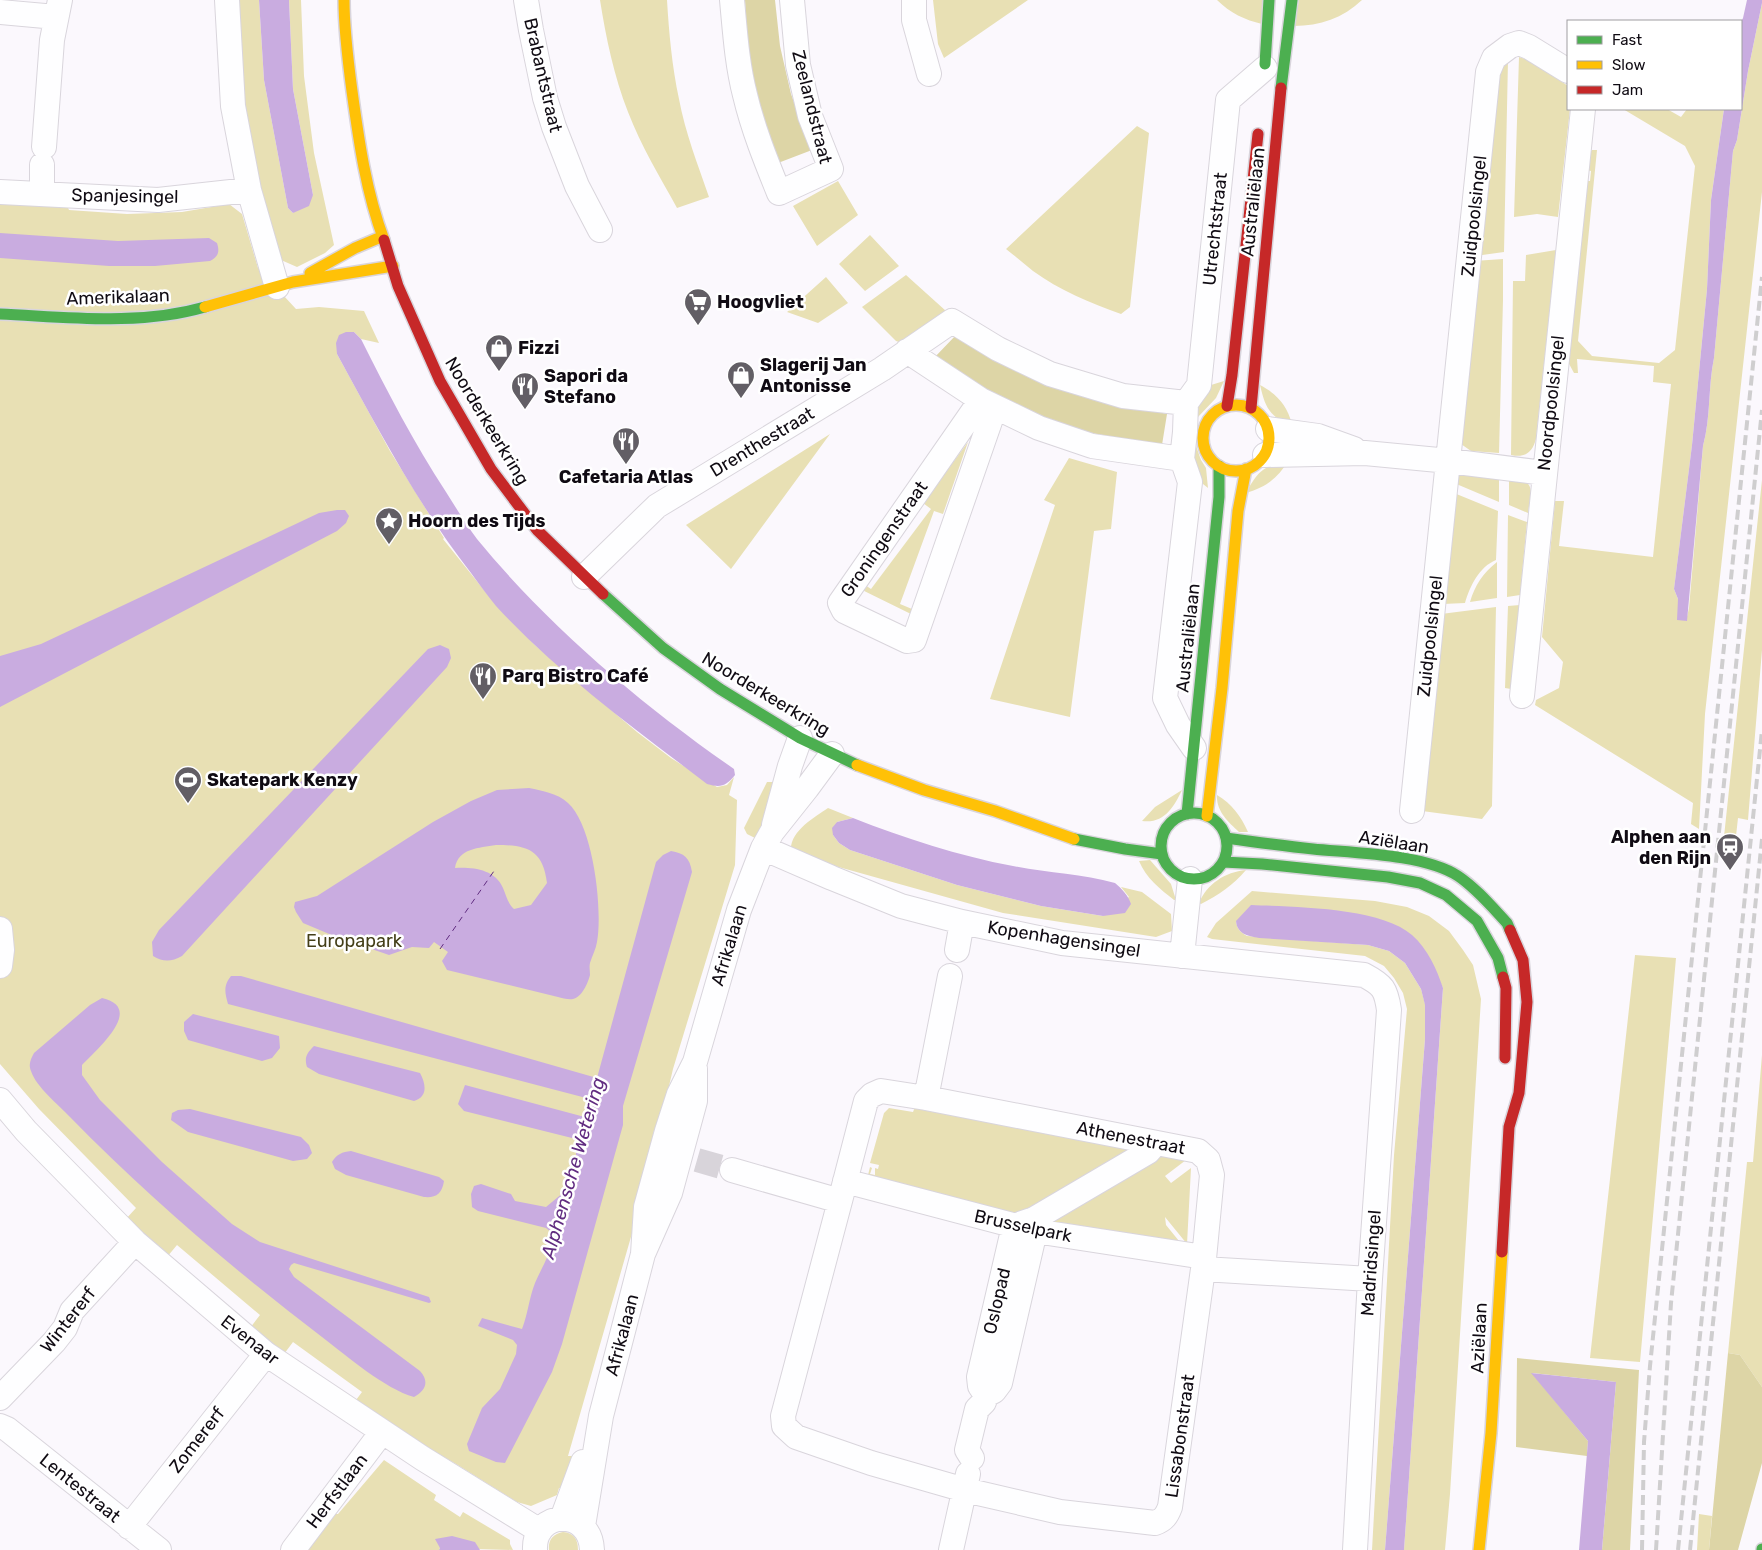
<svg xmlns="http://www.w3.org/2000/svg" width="1762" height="1550" viewBox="0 0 1762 1550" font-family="Rubik,sans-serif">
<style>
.green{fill:#e8e0b4}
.forest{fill:#ddd5a6}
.water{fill:#c9ace0;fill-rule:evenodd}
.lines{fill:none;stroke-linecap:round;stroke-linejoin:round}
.ferry{stroke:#612c81;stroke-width:1;stroke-dasharray:6 5;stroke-linecap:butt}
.street-tunnel{stroke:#d8d4da;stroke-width:24;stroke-dasharray:24 12;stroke-linecap:butt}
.street-casing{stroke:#d9d5dc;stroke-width:26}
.fast-casing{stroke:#d9d5dc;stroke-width:14}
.slow-casing{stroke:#d9d5dc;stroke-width:14}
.jam-casing{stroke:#d9d5dc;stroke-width:14}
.street{stroke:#fefeff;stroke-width:24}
.fast{stroke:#4caf50;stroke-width:11}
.slow{stroke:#ffc107;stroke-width:11}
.jam{stroke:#c62828;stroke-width:11}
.rail{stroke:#cfcecf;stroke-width:4;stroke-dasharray:10 5;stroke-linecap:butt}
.labels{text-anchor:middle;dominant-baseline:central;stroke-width:5;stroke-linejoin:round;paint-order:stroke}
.street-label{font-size:18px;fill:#100b13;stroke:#fff}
.poi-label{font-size:18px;font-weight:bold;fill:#100b13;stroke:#fff;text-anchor:start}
.park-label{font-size:18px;fill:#443f19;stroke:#fff}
.water-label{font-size:19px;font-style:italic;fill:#612c81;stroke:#fff}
</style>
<rect width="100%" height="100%" fill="#fbf8fd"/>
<path class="green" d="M235,0H259L264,80L288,208L293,213L313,195L293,89L289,0H301L304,76L314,153L334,245L325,253L297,267L281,260L251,167Z
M600,0H667C669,33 672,66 679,99C685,132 698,165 709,197L677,208C660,177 641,146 628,112C614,76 606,38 600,0Z
M933,0H1028L944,58L938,44Z
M1217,0H1263L1262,24C1245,20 1230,13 1217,0Z
M1299,0H1362C1343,18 1320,26 1294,26Z
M1762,3V192L1705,714L1699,829L1691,824L1693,803L1535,705L1536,700L1559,688L1563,662L1542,637L1555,501H1564L1559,546L1653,557L1671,384L1653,382L1654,366L1577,359L1578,373H1574L1567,360L1586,181H1590L1591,171L1587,170L1588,154L1592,150H1597L1578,341L1592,356L1659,363L1675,350L1695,166L1685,146L1623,109H1667L1681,117L1687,109H1724L1711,200L1707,289L1692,445L1674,589L1678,599V607L1686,621L1689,608L1703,446C1711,417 1708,386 1714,358L1733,151L1737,140L1748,71Z
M1519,57L1531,61L1568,86V109H1570L1558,217L1537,214L1514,217Z
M1498,60H1508L1504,252L1475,256Z
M1137,126L1149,133L1130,307L1121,314C1090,303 1059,290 1033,271C1024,264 1015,256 1006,249Z
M838,181L858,215L817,246L793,206Z
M0,197L66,203L69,210L127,214L182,212L229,204L242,214L258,268L296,309L319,307L364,311L379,343L361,339L354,332L337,354L390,451L444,538L443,539L496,605L536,646L637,732L671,758L717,787L727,785L734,777L729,795L737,800L735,865L673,1069L661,1120H658L653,1134L660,1136L568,1456H577L566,1489L559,1488L557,1495L531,1506L517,1502L456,1464L353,1404L362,1392L293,1342L284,1354L250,1328L260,1315L177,1245L167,1257L125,1220L136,1208L39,1109L0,1064Z
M870,235L899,266L865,291L839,264Z
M1556,250L1536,439C1532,453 1525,458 1511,455L1513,281H1525L1526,255Z
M1503,259V300L1499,453L1471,451L1461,444L1474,261Z
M906,275L946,311L899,342L896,341L862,307Z
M826,277L848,303L818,323L787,312Z
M1224,381L1216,398L1198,417L1195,427V443L1201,460L1206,468L1208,488L1203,484L1198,478L1190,456L1200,393L1211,385Z
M1260,385C1277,394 1287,405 1292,424C1269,418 1265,406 1260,385Z
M830,434L731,569L686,525Z
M968,442L943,514L934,511L900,604L912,609L915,616L854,586L859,581L871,589L931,509L923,503Z
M1069,458L1117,472L1111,529L1094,531L1070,717L990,699L1055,505L1044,500Z
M1288,461C1278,478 1266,487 1246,493C1259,469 1263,467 1288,461Z
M1461,473L1499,476V502L1454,483Z
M1509,478C1537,480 1531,490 1528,513L1509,505Z
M1762,480V650L1748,820L1738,818L1735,845L1723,846Z
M1454,493L1498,511L1496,560C1479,567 1470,586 1465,603L1443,604Z
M1508,515L1527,522L1520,595L1507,597Z
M1497,562V598L1470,602C1475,585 1483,573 1497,562Z
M1520,605L1511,689L1505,688L1508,606Z
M1496,607L1492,806L1482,819L1422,811L1441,614Z
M767,782H777L767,818L757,839L747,834L744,828Z
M1182,790C1174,807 1164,824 1142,821L1155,807Z
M1217,795C1232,804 1241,816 1248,832H1239C1228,822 1216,811 1217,795Z
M828,808L853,818L837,822L833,835L839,843L850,850L957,885L1041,906L1103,916L1129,897L1121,887L1142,892L1171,914L1172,931L1156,937L1003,913L835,866L791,850C790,831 815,817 828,808Z
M1150,860L1171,884L1176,900H1174C1160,889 1146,878 1139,861Z
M1246,870C1233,885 1219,895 1201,904L1199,903C1207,884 1225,872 1246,870Z
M1252,891L1375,901L1407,907L1429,916L1449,931L1463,950L1473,965L1481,999L1450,1494L1445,1550H1404L1443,988L1424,950L1236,921C1237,929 1240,932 1247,936L1368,945L1389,951L1405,963L1421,989L1425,1004V1039L1385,1550H1372L1394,1155L1407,1009L1403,993L1394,978L1384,966L1365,956L1212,939L1207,937L1216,923Z
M1635,955L1676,958L1640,1362L1590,1358Z
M1762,1055V1387L1740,1355L1728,1353L1747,1162H1753Z
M915,1107L1147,1148L1023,1221L868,1175L870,1167L872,1168L870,1174L875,1175V1168L878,1169L879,1165L870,1163L884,1113L889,1108L913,1112Z
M1154,1154L1186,1160L1165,1176L1171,1183L1191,1168L1187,1244L1165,1217L1166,1225L1179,1241L1037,1223Z
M384,1460L436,1495L434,1500L460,1517L463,1512L510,1540V1544L513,1550L440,1548L439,1550H299L326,1514H338Z
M1699,1514L1712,1516L1709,1550H1697Z
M563,1532C574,1533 578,1539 578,1550H549C548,1540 553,1534 563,1532Z"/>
<path class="forest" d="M745,0H775L780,46L791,94L812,150L778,163C757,112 747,55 745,0Z
M957,334L1083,395L1167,414L1162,445L1091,433L1037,415L985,391L933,359Z
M1728,1353L1740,1355L1762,1387V1463L1738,1550H1709Z
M1517,1358L1639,1370L1630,1550H1602L1616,1382L1532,1373L1588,1441L1587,1456L1516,1447Z"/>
<path class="water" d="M259,0H289L293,89L313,195L309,206L293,213L288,208L264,80Z
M1747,0H1762V3L1748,71L1737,140L1733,151L1714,358C1708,386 1711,417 1703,446L1687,621L1677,620L1678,599L1674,589L1692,445L1707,289L1711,200L1724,109H1741V22L1743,18Z
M0,233L118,241L209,238L217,243C220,252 218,257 210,261L155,266H109L0,258Z
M346,332H354L361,339C387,391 414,443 446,492C456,508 466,524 477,539C549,627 641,704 734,769L735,775C726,786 721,788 707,784C634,728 559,674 496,606C487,595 479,584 471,573C418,505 378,429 337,354L336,343L339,335Z
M337,510H345L349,516L346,523L337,531L0,707V656L41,644L319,513Z
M440,645L449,649L451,658L447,667L182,956C171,962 163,962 153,956L152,942L159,930L428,649Z
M529,788C543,791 557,793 568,803C593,825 603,909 597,942C596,949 592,956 590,963C589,967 590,971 590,975C588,983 582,997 573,999C569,1000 562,998 558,997L447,970L442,961L448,952L434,942L429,948L412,947L389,955L334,936L303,923L296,912L294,907L295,902L317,896L433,822L471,801L497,790ZM496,845C526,845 543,849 547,883L531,905L514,909C508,904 506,895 503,888C495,869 472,867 455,868C458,848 479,848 496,845Z
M853,818C904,838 959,856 1013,866C1047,873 1082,874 1115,883C1122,889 1128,895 1131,904L1125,913L1103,916L1041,906L957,885L850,850L839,843L833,835L832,828L837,822Z
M671,851C684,853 690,858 692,872L623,1106V1125L562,1344L552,1372L505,1463L496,1462L469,1451L467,1444L482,1408L500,1389L516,1354L517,1345L513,1340L478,1326L482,1318L522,1329C528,1314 529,1298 535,1283C542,1266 554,1251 551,1232L546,1228L478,1211L472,1207L471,1194L474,1186L481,1184L511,1194L515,1201L546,1207L576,1182V1139L464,1111L458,1104L465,1085L581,1116H584L590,1099L228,1004C225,993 223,986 231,976H241L597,1078L656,862L663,855Z
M1251,905C1294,907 1380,907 1412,935C1428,949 1437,970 1443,988L1404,1550H1385L1425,1039V1005L1421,989L1405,963L1389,951L1368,945L1259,938C1248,936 1237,934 1236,921Z
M102,998C146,1008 96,1050 82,1065V1075L100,1100L162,1162L232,1224L260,1242L429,1297L431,1302L429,1303L294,1263L291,1265L289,1269L294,1277L420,1371C430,1382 425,1391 414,1397C385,1389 347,1356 322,1337C233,1269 148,1197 70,1117C59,1105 36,1087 31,1071C28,1064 31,1059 34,1053L90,1005Z
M193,1014L279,1036L280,1048L272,1058L262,1061L188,1040L184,1031V1022Z
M314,1046L420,1073C426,1084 428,1097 414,1101L319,1074L307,1067C304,1057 307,1053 314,1046Z
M190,1109L301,1137L309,1145L312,1153L307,1159L293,1161L188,1132L171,1120L172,1113L178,1110Z
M351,1151L439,1177L444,1181C442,1194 436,1198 424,1197L346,1175L335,1169L332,1162C337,1154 342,1152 351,1151Z
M1531,1373L1616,1382L1602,1550H1579L1588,1441Z
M452,1536L475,1542L480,1550H439L440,1548L435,1539Z"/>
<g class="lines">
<path class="ferry" d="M440,949L494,871"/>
<path class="street-tunnel" d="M697,1160L732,1170"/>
<g class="street-casing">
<path id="street" d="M227,0L233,106L249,190L277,287
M526,0L531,30L545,98L554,127L577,186L600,230
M732,0C735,32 737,64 745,95C753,129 766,161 779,193L831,169L810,116L798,65L792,0
M914,0V20L929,74
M0,12L56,17
M44,147L52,40L60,0
M0,192L158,200L249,190
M42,194V165
M907,351L981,400L1039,428L1092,446L1182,459
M981,400L840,603L844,611L907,641L914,640L995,407
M1186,403L1199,385L1228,100L1265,68
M1186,403L1185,432L1182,459L1190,482L1165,698L1178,725L1194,748
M1268,429L1318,436L1354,449
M1265,455L1365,453L1449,461L1544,473
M584,577L657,506L882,369L952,321L998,349L1050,374L1123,396L1186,403
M1522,696L1583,109
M1412,811L1488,72L1494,58L1510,46L1519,43L1529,47L1568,71
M774,825L790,766L800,738
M763,848L832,878L901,906L962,922L1062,943L1364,975C1383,985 1386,989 1389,1010L1370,1279L1355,1550
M0,929L2,950L0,966
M957,950L962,922
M1182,956L1190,879
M926,1098L950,976
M0,1100L26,1131L135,1242L266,1354L422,1458L540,1531
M732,1170L840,1201L866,1101L872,1095L881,1091L926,1098L1198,1151L1208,1160L1212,1175L1203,1269L1370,1279
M845,1181L1035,1231L1204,1257
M840,1201L783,1416L784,1426L796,1437L871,1463L965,1490L1060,1512L1155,1523C1164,1520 1167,1515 1170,1507L1203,1269
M643,1254L646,1207L667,1131L679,1094L695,1062L739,910L763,848L772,832L807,788L832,754
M986,1395L994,1391L1000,1383L1035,1231L1034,1219
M0,1398L54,1342L65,1328L72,1311L135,1242
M0,1426L7,1429L159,1550
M972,1458L967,1450L977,1409L984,1402L986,1395L980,1386L979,1377L1014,1226L1034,1219L1148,1152L1156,1143
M562,1519L583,1462
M583,1526L601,1416L643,1254L670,1193L695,1101V1069
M129,1527L266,1354
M293,1550L382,1432
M535,1550C533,1510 590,1507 592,1550
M951,1550L968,1474"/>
</g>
<g class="fast-casing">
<path id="fast" d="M1265,64L1269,0
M1281,88L1292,0
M0,314C68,317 139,326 205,307
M603,594L663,648L720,689L800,738L857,765
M1161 846a33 33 0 1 1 66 0a33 33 0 1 1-66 0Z
M1187,814L1219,497V466
M1226,838C1255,842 1284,846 1313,849C1353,853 1424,854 1458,876C1476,888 1492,907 1507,923L1510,930
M1074,839L1125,849L1162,854
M1223,862L1262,864L1388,877L1420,883L1446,895L1477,921L1498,958L1503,977
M1762,1549V1550"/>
</g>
<g class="slow-casing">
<path id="slow" d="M344,0C344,31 348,61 352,91C359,142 366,192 384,240
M310,273L355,248L381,237
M205,307L293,282L393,266
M1203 438a33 33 0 1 1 66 0a33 33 0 1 1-66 0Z
M857,765L924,790L995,811L1074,839
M1207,816L1222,688L1238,511L1246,469
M1479,1550L1491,1433L1502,1252"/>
</g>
<g class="jam-casing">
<path id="jam" d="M384,240L398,286L440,381L491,469L537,530L603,594
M1227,406L1232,375L1258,134
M1251,408L1281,88
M1503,977L1506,988L1505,1058
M1502,1252L1509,1127L1519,1093L1527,1002L1523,960L1510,930"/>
</g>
<use href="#street" class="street"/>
<use href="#fast" class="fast"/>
<use href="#slow" class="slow"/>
<use href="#jam" class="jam"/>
<path class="rail" d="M1642,1550L1644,1442L1650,1366L1762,277
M1656,1550L1671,1303L1762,410
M1678,1550L1762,730
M1690,1550L1762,839"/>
</g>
<defs>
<g id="supermarket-pin" transform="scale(1.4375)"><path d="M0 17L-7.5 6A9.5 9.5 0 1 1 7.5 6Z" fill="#625e65" stroke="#fff"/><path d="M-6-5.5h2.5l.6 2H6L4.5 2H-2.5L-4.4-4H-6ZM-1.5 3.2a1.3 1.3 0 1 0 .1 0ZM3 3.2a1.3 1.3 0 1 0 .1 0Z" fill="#fff"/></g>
<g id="shop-pin" transform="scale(1.4375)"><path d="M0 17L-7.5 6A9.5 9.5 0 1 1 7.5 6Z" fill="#625e65" stroke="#fff"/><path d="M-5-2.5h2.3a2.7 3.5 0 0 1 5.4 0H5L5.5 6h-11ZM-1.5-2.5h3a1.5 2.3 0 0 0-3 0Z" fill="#fff"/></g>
<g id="restaurant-pin" transform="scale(1.4375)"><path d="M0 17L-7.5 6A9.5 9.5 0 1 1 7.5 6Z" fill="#625e65" stroke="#fff"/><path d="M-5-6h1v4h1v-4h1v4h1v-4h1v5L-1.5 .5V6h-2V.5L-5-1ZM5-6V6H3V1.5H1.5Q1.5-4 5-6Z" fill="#fff"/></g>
<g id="sight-pin" transform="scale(1.4375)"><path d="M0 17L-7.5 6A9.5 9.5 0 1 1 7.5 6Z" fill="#625e65" stroke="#fff"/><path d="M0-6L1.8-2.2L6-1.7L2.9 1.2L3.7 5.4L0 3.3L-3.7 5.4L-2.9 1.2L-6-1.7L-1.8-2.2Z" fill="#fff"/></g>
<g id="stadium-pin" transform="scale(1.4375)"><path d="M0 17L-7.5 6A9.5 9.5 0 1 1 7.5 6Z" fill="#625e65" stroke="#fff"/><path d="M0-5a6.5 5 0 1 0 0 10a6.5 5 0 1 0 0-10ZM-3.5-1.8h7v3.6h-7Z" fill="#fff"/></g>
<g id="station-pin" transform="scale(1.4375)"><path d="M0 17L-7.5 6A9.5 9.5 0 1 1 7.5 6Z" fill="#625e65" stroke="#fff"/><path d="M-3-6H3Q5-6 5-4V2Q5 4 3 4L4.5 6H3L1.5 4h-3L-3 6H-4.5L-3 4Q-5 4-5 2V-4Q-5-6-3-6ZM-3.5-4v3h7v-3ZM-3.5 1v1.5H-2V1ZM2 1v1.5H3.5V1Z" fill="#fff"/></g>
</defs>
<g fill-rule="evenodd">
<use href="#supermarket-pin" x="698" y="302"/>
<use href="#shop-pin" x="499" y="348"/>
<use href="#shop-pin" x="741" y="375"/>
<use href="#restaurant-pin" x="525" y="386"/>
<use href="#restaurant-pin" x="626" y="441"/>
<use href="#sight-pin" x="389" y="521"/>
<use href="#restaurant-pin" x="483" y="676"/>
<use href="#stadium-pin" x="188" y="780"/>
<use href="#station-pin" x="1730" y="847"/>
</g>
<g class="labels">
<g class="street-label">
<text transform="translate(543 75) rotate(77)">Brabantstraat</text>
<text transform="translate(812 107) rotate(76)">Zeelandstraat</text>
<text transform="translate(125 196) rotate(1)">Spanjesingel</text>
<text transform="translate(1253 202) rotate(-84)">Australiëlaan</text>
<text transform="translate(1474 216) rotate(-84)">Zuidpoolsingel</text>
<text transform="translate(1215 229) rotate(-84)">Utrechtstraat</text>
<text transform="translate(118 297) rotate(-2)">Amerikalaan</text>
<text transform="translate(1551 403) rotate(-84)">Noordpoolsingel</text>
<text transform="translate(487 421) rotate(59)">Noorderkeerkring</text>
<text transform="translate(762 442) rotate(-31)">Drenthestraat</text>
<text transform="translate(884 539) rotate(-55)">Groningenstraat</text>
<text transform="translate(1430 636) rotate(-84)">Zuidpoolsingel</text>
<text transform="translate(1188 638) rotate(-84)">Australiëlaan</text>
<text transform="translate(766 694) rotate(31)">Noorderkeerkring</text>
<text transform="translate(1394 842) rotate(9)">Aziëlaan</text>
<text transform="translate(1064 939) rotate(9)">Kopenhagensingel</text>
<text transform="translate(729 945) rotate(-73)">Afrikalaan</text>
<text transform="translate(1131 1138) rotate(11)">Athenestraat</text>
<text transform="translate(1023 1226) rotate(12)">Brusselpark</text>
<text transform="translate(1371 1263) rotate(-86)">Madridsingel</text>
<text transform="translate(997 1301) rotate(-77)">Oslopad</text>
<text transform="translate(68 1320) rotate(-52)">Wintererf</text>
<text transform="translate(622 1335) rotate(-75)">Afrikalaan</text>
<text transform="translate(1479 1338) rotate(-87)">Aziëlaan</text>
<text transform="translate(250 1340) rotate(38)">Evenaar</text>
<text transform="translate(1180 1436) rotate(-82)">Lissabonstraat</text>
<text transform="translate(197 1440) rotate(-52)">Zomererf</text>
<text transform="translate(80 1488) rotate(39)">Lentestraat</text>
<text transform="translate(337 1491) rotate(-53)">Herfstlaan</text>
</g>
<g class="poi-label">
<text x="717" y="302">Hoogvliet</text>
<text x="518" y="348">Fizzi</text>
<text x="760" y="365">Slagerij Jan<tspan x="760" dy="21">Antonisse</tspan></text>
<text x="544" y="376">Sapori da<tspan x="544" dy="21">Stefano</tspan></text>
<text x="626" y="477" text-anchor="middle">Cafetaria Atlas</text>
<text x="408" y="521">Hoorn des Tijds</text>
<text x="502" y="676">Parq Bistro Café</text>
<text x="207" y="780">Skatepark Kenzy</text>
<text x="1711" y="837" text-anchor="end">Alphen aan<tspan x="1711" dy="21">den Rijn</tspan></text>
</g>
<g class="park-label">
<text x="354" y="941">Europapark</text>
</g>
<g class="water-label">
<text transform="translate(573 1168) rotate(-74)">Alphensche Wetering</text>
</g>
</g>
<rect x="1567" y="20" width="175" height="90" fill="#ffffff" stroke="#9f9da1"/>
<rect x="1577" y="36" width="25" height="8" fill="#4caf50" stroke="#9f9da1"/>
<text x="1612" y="45" font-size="15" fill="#100b13">Fast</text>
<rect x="1577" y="61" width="25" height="8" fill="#ffc107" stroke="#9f9da1"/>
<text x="1612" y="70" font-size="15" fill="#100b13">Slow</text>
<rect x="1577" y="86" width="25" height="8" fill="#c62828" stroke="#9f9da1"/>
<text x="1612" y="95" font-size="15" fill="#100b13">Jam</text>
</svg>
